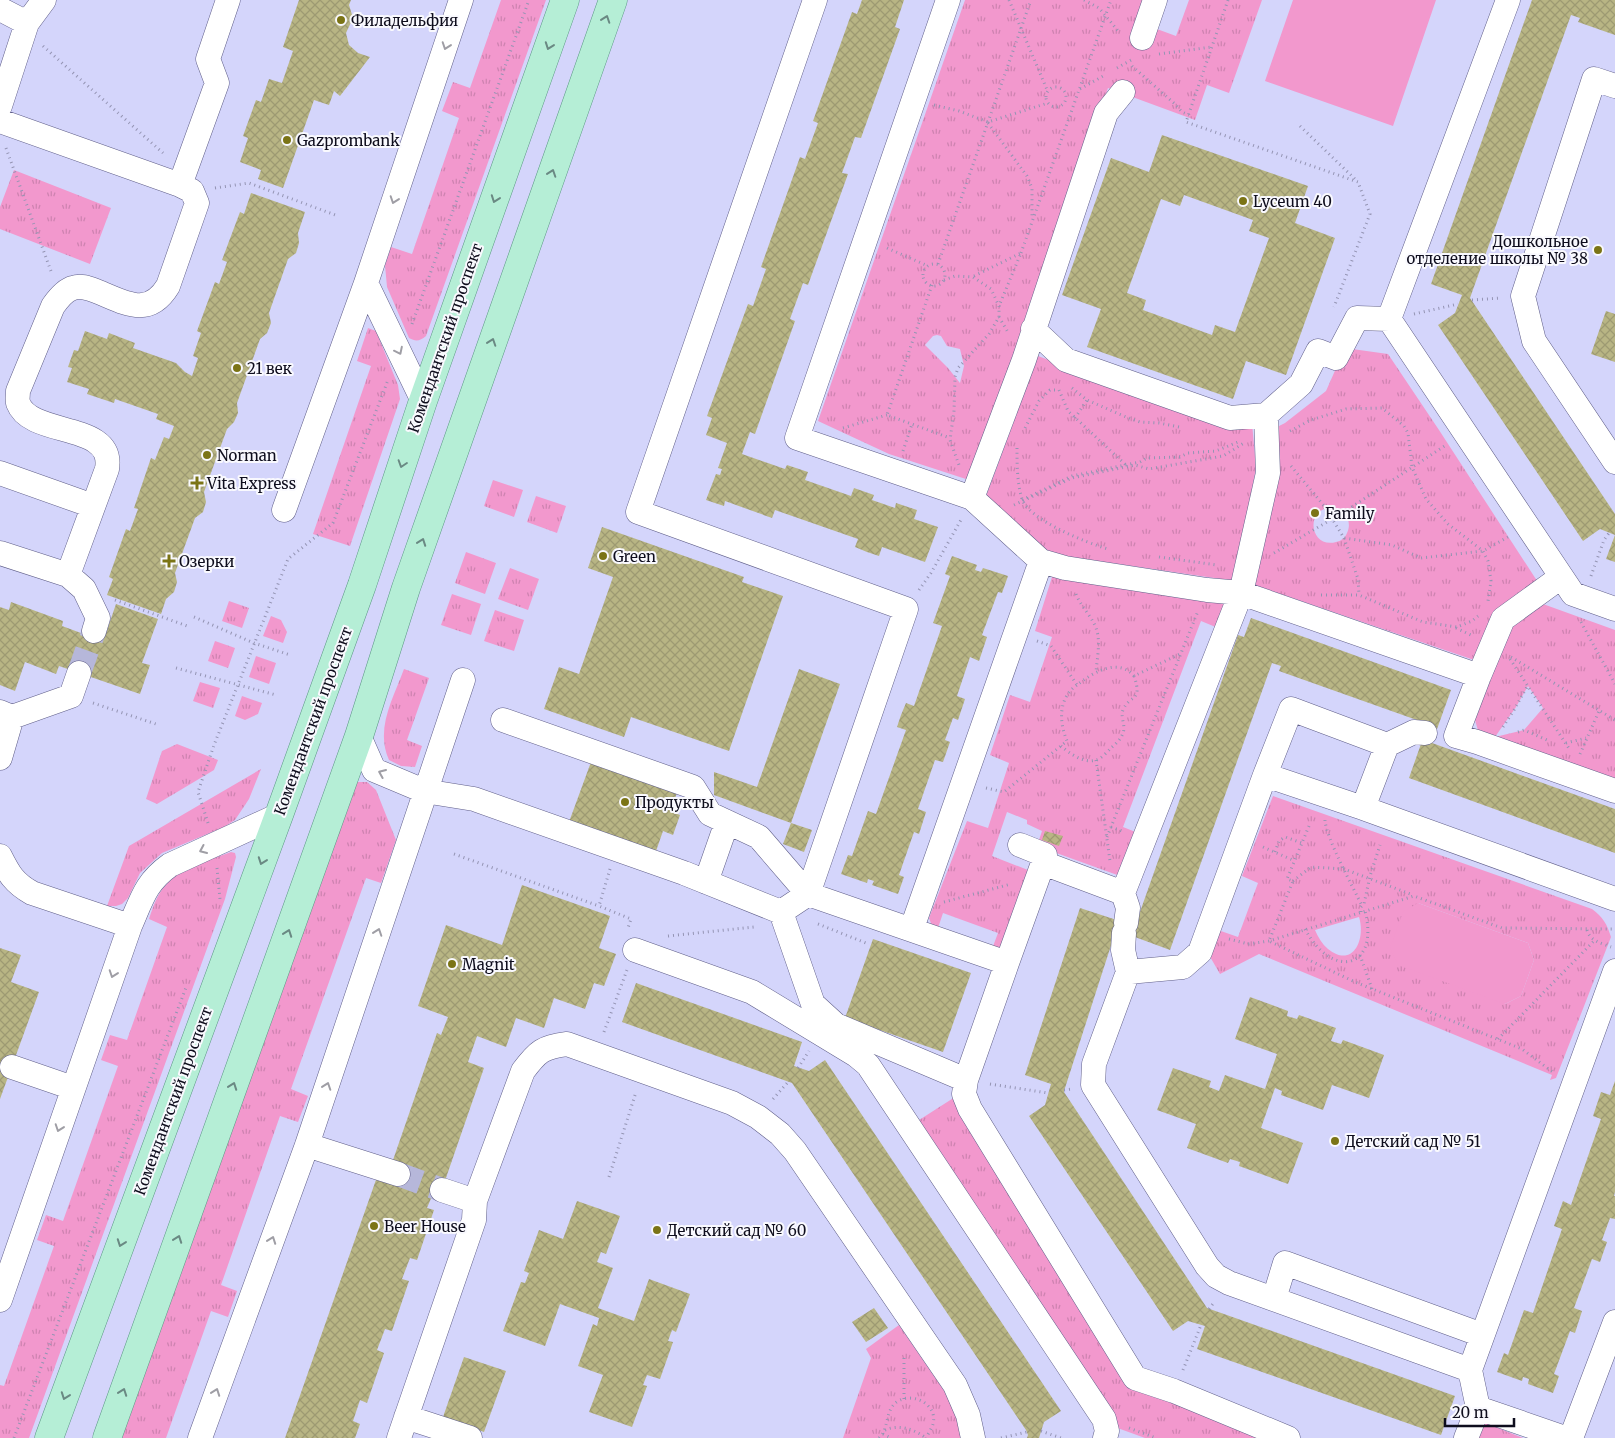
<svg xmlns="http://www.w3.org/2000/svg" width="1615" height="1438" viewBox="0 0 1615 1438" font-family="Merriweather,serif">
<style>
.grass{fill:url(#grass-tufts);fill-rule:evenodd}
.garden{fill:#f298cd}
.building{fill:url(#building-cross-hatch);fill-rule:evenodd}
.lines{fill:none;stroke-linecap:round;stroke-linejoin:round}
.minor-tunnel{stroke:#b6b7da;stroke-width:24;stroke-dasharray:24 12;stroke-linecap:butt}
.minor-casing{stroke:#605f89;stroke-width:25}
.major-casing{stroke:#5a9883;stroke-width:29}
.path{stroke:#9494b3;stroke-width:3;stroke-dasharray:1 4;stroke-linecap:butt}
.minor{stroke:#fff;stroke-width:24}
.major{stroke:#b5eed6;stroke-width:28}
.oneway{stroke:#6a8983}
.oneway2{stroke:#9f9ea5}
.poi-dot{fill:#7b7416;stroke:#f9f9fe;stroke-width:2}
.labels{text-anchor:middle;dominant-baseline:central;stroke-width:4;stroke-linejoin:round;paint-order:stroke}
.poi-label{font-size:15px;fill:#0e0d1d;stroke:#f9f9fe;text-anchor:start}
.street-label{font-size:15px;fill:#0e0d1d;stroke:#f9f9fe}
</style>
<defs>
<pattern id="grass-tufts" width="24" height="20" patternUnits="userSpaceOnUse" patternTransform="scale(1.25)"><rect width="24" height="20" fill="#f298cd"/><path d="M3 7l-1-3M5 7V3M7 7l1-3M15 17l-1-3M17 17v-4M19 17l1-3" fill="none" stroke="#ce82b0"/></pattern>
<pattern id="building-cross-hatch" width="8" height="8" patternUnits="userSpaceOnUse" patternTransform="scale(1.25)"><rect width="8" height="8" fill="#b8b584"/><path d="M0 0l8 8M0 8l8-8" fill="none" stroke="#9d9a72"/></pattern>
</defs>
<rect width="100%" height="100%" fill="#d4d5fb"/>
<path class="grass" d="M501,0H546L426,336C420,341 416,342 409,338L387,287L385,265L391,247L412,254L459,118L442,111L453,82L470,88Z
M965,0H1155L1146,25L1176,36L1189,0H1262L1229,93L1207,85L1195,120L1108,88L1015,368L972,481L889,454L818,421ZM937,335L941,336L947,346L960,349L964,366L960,383L948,368L925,345L933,336Z
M14,170L111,208L90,264L0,229V207Z
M368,328L376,331L398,385L400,399L350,546L313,534L371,366L357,361Z
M1345,348L1388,354L1439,430L1541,587L1477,661L1263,588L1247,584L1271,430L1285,423L1326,391ZM1332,507C1344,510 1353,520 1347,533C1345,538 1341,541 1336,542C1311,549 1303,510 1332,507Z
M1038,356L1227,426L1252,423L1256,468L1235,581L1043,553L985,499Z
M493,480L523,490L514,517L484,506Z
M536,496L566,506L557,533L527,522Z
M466,552L496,563L485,594L455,583Z
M510,568L539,579L528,610L498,599Z
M1059,576L1228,602L1218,628L1201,621L1123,827L1138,833L1120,876L1037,846L1042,831L1027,824V820L1007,812L992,856L1033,872L1003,953L992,949L998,933L943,913L938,928L932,926L929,918L967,821L988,828L1009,763L990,755L1010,695L1030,702L1052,637L1035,631L1052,577Z
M452,594L481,604L471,635L441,625Z
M229,601L249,608L242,628L222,621Z
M1543,604L1615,630V784L1479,734L1475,720L1511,625ZM1528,686L1543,708L1524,730L1495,737L1516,707Z
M495,610L524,620L514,651L484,641Z
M271,616L281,620L287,632L283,643L263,636Z
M215,641L235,648L228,668L208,661Z
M256,656L276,663L269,684L249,677Z
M404,669L429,678L407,740L422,746L415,767L401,766L389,760C375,729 393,699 404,669Z
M200,682L220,688L213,708L193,701Z
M242,696L262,703L258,714L245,720L235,716Z
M177,744L218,760L214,770L157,804L146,799L162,751Z
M261,769L249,799L235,820L224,827L162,853L140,873L128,898L122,904L116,906H107L129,846Z
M356,782H367L376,790L396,840L381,883L366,878L291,1089L308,1096L298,1122L280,1116L221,1285L237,1291L228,1317L211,1311L166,1438H121Z
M1273,796L1592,909C1603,917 1607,924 1611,937L1556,1078L1550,1080L1552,1075L1259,954L1220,974L1209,955L1218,930L1238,937L1258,883L1242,876ZM1418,903L1528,943L1534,960L1521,996L1505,1004ZM1359,917C1366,939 1353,969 1328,949C1322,944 1318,937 1315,930Z
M231,852L235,853L236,857L225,899L29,1438H0V1385L4,1386L54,1246L37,1240L46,1215L63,1221L118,1066L101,1060L110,1035L127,1040L167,927L149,919C153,907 157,894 166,885C181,867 210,860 231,852Z
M955,1097L1126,1377L1270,1438H1145L1112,1426L916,1122Z
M899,1325L945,1392L958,1419L963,1438H843L871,1358L866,1349Z
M1483,1422L1523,1438H1477Z"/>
<path class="garden" d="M1293,0H1436L1393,126L1265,81Z
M1418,903L1528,943L1534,960L1521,996L1505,1004L1398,965L1390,948L1403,912Z"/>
<path class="building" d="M299,0H351L349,5L353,18L346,33L349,45L358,53L370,57L340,96L334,91L329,105L314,100L283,188L258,179L261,170L240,162L248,138L243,136L256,100L261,102L269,79L282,83L293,51L283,47Z
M862,0H904L895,27L900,29L861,138L855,137L842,173L848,174L808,285L803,283L790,319L795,321L755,434L750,432L742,454L785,469L787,465L808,472L805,480L851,496L854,488L874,495L872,500L895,508L896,503L917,510L914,519L938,527L925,562L882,547L879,556L867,552L855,547L858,539L775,510L772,518L725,501L724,506L706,500L716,474L720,475L722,469L718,468L727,443L706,435L712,418L707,416L748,304L753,306L766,269L761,267L800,157L805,159L818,123L813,121L852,12L857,14Z
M1532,0H1615V35L1578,22L1580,18L1571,15L1470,298L1615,514V562L1606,559L1615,535L1600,529L1583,541L1438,325L1455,313L1462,295L1431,284Z
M1162,135L1308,186L1295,223L1335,238L1286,375L1246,361L1233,399L1087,347L1101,309L1062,295L1111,158L1149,172ZM1184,195L1253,220L1249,231L1269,238L1235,332L1215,325L1212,335L1143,310L1146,300L1127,293L1161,199L1180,206Z
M251,193L305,212L298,233L299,243L296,253L288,259L269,313L271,323L267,333L260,339L237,403L238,413L234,422L227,429L204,492L206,502L203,512L195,518L175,573L177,582L174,592L166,599L161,614L107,595L113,579L109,577L126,529L130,531L138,509L134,508L151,458L155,460L164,437L169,439L174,426L156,419L158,414L115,399L114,403L87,394L89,389L67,382L72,368L68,367L74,350L78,351L85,331L107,339L109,333L135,343L133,348L176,363L185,372L192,376L198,358L193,356L201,333L197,331L215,282L219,284L227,262L222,260L240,212L244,214Z
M1606,311L1615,314V362L1591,354Z
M602,527L744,577L742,582L783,596L729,751L631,717L624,737L544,709L559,667L579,674L613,577L588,568Z
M952,556L977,565L975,570L981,572L983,568L1008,576L1002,593L998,592L982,635L987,637L979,661L970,657L957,696L965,699L958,720L953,718L945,740L950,742L943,762L935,760L918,809L926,812L919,834L914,832L899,875L904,877L898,894L872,885L874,881L868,879L867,883L841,874L848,855L852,856L868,811L876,814L906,730L897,727L901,715L906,703L914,706L942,626L933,623L950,576L945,574Z
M11,602L63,621L62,626L81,633L82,628L105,636L116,604L158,619L142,663L150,665L140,694L59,666L56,674L25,662L15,691L0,685V607L9,610Z
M1251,618L1451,690L1432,743L1615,809V853L1409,778L1428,724L1279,671L1281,666L1272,663L1170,950L1116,930L1065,1088L1064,1092L1207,1308L1455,1396L1441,1435L1197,1349L1205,1326L1188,1321L1173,1331L1029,1116L1045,1105L1051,1084L1025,1075L1080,908L1135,926L1238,635L1244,637Z
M799,669L840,684L791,823L812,830L804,852L783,844L791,823L714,795V772L757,787Z
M591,762L677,793L670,811L680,815L673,835L663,831L655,854L569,822Z
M1045,831L1063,836L1059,846L1042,840Z
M522,885L610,916L599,948L616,954L604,986L594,983L585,1009L554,998L544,1028L516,1018L506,1047L477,1036L468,1062L484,1068L439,1198L432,1196L427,1208L434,1210L417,1260L410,1258L402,1279L409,1281L392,1331L385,1329L377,1350L384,1353L367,1403L360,1400L353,1421L360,1424L355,1438H285L377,1177L393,1160L437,1033L441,1035L448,1017L418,1006L446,925L502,945Z
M873,939L971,973L943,1052L845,1018Z
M0,948L21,955L11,982L39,992L0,1099Z
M636,983L802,1042L794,1066L809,1071L825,1060L1061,1411L1044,1422L1039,1438H1027L1028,1435L1026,1430L792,1083L622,1022Z
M1250,997L1288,1011L1287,1016L1297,1019L1299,1015L1336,1028L1331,1041L1341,1044L1343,1040L1384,1055L1369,1098L1332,1085L1323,1110L1281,1095L1282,1091L1275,1088L1261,1128L1303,1143L1288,1184L1239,1166L1240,1162L1230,1159L1228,1163L1187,1148L1196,1124L1157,1110L1173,1068L1211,1081L1209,1087L1219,1091L1225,1075L1265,1089L1277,1054L1235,1039Z
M1615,1081V1192L1614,1196H1615V1219L1610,1218L1602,1240L1607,1242L1600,1262L1592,1259L1574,1308L1582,1311L1575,1333L1570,1331L1554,1374L1559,1376L1553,1393L1528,1384L1529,1379L1523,1377L1522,1381L1497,1372L1504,1353L1508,1355L1524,1310L1533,1313L1562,1229L1554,1226L1563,1201L1571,1205L1601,1119L1593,1116L1601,1092L1610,1095Z
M577,1201L620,1216L606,1254L601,1252L597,1262L613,1268L598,1308L634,1321L649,1279L690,1294L676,1332L672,1330L668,1341L673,1342L660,1379L647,1375L643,1385L647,1386L632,1427L589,1412L603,1375L578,1366L593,1324L597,1326L599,1318L560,1304L545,1346L503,1331L521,1282L525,1283L529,1273L524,1271L539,1230L563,1239Z
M874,1308L888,1328L866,1342L852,1322Z
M464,1357L506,1371L484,1432L443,1417Z"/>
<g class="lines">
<path class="minor-tunnel" d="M79,673L94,631
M398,1174L442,1190"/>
<g class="minor-casing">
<path id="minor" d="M1508,0L1389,319L1573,594L1615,609
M0,9L27,23L0,106
M27,23L44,0
M1142,38L1155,0
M1615,86L1594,79L1523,296L1534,341L1615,462
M0,121L180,185L217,83L208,59L228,0
M1033,329L1066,360L1230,418L1266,415L1301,384L1318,351L1336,358L1357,318L1389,319
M423,401L366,283L461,0
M0,473L93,506
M972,498L1024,360L1106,113L1123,92
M284,510L366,283
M0,553L68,575
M1041,561L1065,568L1207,590L1241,593L1268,473L1266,415
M94,631L98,618L84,589L68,575L107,469C115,421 31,438 18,403C17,400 18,395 18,391L53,306C58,299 65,290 73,288C81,285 88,288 96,291C124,302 148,319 168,286L197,203L192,191L180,185
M1479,676L1503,619L1561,577
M0,712L12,717L71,696L79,673
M503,720L693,787L710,814L759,837L808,894L906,609L638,512L815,0
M359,736L374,770L424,791L474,799L684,873L781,912L808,894L1007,963L966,1080L964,1094L970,1109L1135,1378L1174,1391L1288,1438
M1387,745L1414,732L1425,733
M0,758L12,717
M1265,775L1363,808
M1020,845L1045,855L1043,863
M0,856C9,874 14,883 32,893L130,926
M706,882L727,822
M1123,893L1128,908L1126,923
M781,912L813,1004L836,1025L966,1080
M912,928L1041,561L972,498L797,438L948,0
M1124,933L1123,950L1128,972
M635,950L752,992L856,1055L868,1065L1104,1419L1107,1431L1105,1438
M1007,963L1043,863L1123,893L1241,593L1479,676L1456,736L1477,742L1615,791
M12,1067L73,1088
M307,1145L398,1174
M475,1201L523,1071C538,1051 543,1047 567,1044L732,1103L758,1117L780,1134L795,1151L955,1385L968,1415L973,1438
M1274,1299L1285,1263L1482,1335
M0,1300L130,926C142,899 145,883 170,865L279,815
M1470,1370L1229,1283L1216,1276L1207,1266L1093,1085L1094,1064L1128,972L1183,967L1200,952L1265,775L1291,709L1387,745L1363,808L1615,899
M1478,1408L1470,1370L1615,971
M406,1417L470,1438
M200,1438L307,1145L463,680
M399,1438L474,1220L475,1201L442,1190
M1466,1438L1478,1408L1565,1438
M1571,1438L1615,1322"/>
</g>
<g class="major-casing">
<path id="major" d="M49,1438L279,815L362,585L423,401L565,0
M107,1438L359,736L406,588L613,0"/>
</g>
<path class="path" d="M1009,0L1048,92
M1084,0L1099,8L1119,32
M1228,0L1186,122L1358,182L1370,214L1334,307
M43,46L163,153
M1159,54L1212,47
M1132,66L1175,104L1182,112L1189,115
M1117,68L1133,59
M1046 97a10 10 0 1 1 20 0a10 10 0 1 1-20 0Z
M1080,89L1105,75
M934,105L959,111L988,122L1048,103
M988,123L1027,176L1032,188V218
M1300,126L1356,180
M6,148L52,274
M215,188L249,183L338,216
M887,248L928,266
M1021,253L1111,0
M938,264L1031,0
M923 275a11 11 0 1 1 22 0a11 11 0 1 1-22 0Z
M974,276L1021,253L999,306
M944,280L955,276L973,277L991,289L999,306V317L989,334L958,368L955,377L954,411L950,440L959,465
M932,285L887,415L950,438
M1472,300L1501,298
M1414,314L1458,304
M999,317L1009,334
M412,324L529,0
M1072,388L1087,400L1126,417L1140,422L1159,423L1179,427
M1075,418L1087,400
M843,428L887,415
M1025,428L1039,401L1050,390H1059L1068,411L1127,466
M1290,431L1311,420L1346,409L1382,408L1404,426L1408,433L1412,467L1426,499L1448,524L1483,551L1488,561L1491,581L1488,601
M1017,448C1017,464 1017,483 1022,499C1029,520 1087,543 1108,549
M903,451L912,424
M1291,466L1325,507L1344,538L1392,545L1421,558L1483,551L1508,537
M1022,500L1072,476L1140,462L1147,458L1180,457L1188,453L1216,451L1238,442
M1014,505L1072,478L1135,465L1149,469L1223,456L1244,443
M1344,538L1358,579L1359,595
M1274,553L1344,512L1446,445
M1159,557L1217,565
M1591,576L1604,540L1609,533
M919,590L931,573L962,518
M1076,594C1081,607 1091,615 1096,628C1101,641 1097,659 1096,672
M1321,595H1359L1423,622L1457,627L1472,621L1478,616
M115,600L190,627
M194,617L254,643L290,655
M1581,622L1615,684
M1456,628L1473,636
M1037,641L1051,646L1077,685C1092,673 1118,657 1134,676L1182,653
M1511,657L1615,720
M1510,659L1570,750
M176,668L276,695
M93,703L156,724
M1503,727L1514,710L1528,685
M1518,732L1524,730L1547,740
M1566,743L1586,738
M1061,746C1069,753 1084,764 1096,760C1101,759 1107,752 1111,748C1116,744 1121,739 1123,733C1126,725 1120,717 1123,710C1130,694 1143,702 1134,676
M1580,754L1599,711
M1096,760L1110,861
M986,788L1004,792L1067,741C1059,722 1058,698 1077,685
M1325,820C1326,838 1353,887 1362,906
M208,823L198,792L214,745L288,559L333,523L388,380
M1309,826L1287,879L1293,881L1269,941L1355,982L1522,1049L1554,1073
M1111,827L1122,831
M1107,837L1198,611
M1263,847L1295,861
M1275,852L1279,841L1285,837L1302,843
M454,854L599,906
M217,868L220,899
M610,869L599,906L631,919L628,928
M1293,881L1311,867L1344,869L1413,895
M944,902L1011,884
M1361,912V907L1364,904L1370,876L1380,845
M818,924L866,943
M1305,929C1333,981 1380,968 1365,911
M1587,930C1590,941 1601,943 1611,947
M668,936L754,927
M1229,939L1248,944L1269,941L1414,896L1502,928L1615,929
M1360,955L1372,989
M604,1032L627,970
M1498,1039L1594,941
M798,1068L809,1051
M990,1084L1048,1093
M1064,1090L1072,1089
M773,1099L789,1081
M609,1177L636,1092
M1209,1309L1215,1301
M1183,1370L1201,1325
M904,1399V1354
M1129,1428L1156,1438
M885,1430C899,1424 914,1429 926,1438
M1041,1431L1061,1438
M883,1434L891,1438
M14,1438L187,985
M879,1438C890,1428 884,1410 898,1401C914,1392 938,1405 933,1424C932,1428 928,1434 926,1438
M1001,1438L1027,1432"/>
<use href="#minor" class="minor"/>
<use href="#major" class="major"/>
</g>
<defs><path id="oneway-chevron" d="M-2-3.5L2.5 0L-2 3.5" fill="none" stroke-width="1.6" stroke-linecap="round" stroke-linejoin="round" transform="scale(1.25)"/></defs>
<g class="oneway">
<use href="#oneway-chevron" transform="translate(606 19) rotate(-71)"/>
<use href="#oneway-chevron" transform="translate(549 46) rotate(110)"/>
<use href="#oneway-chevron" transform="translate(552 173) rotate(-71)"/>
<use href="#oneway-chevron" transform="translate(495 199) rotate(110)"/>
<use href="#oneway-chevron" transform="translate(492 342) rotate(-71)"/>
<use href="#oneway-chevron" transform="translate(402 464) rotate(108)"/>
<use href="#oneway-chevron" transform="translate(422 542) rotate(-70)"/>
<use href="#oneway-chevron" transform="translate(262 861) rotate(110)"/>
<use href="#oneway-chevron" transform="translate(288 933) rotate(-70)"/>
<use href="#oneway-chevron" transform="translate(233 1086) rotate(-70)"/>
<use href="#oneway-chevron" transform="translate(178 1239) rotate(-70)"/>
<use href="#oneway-chevron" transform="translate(121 1243) rotate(110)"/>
<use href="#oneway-chevron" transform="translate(123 1392) rotate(-70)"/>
<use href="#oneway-chevron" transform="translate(65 1396) rotate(110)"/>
</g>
<g class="oneway2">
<use href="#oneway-chevron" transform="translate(446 46) rotate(109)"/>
<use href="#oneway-chevron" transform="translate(394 200) rotate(109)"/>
<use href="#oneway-chevron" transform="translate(399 351) rotate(64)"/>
<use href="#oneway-chevron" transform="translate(382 773) rotate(-157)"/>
<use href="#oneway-chevron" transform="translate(203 850) rotate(156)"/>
<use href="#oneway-chevron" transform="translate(378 932) rotate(-71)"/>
<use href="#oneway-chevron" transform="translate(113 974) rotate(109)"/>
<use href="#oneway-chevron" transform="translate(327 1086) rotate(-71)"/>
<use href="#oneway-chevron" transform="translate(59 1128) rotate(109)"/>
<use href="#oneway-chevron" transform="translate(272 1240) rotate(-70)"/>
<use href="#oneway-chevron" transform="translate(216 1392) rotate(-70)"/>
</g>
<g class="poi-dot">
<circle cx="341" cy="20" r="5"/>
<circle cx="287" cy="140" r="5"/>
<circle cx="1243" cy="201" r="5"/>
<circle cx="1598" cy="250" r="5"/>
<circle cx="237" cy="368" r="5"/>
<circle cx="207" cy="455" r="5"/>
<path d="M194.5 475.5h5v5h5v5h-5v5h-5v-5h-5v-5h5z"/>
<circle cx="1315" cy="513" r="5"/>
<circle cx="603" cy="556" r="5"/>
<path d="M166.5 553.5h5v5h5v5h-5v5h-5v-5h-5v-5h5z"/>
<circle cx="625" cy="802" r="5"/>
<circle cx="452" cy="964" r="5"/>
<circle cx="1335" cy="1141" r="5"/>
<circle cx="374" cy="1226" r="5"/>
<circle cx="657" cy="1230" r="5"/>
</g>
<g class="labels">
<g class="poi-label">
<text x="351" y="20">Филадельфия</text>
<text x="297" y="140">Gazprombank</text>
<text x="1253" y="201">Lyceum 40</text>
<text x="1588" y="241" text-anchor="end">Дошкольное<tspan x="1588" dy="17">отделение школы № 38</tspan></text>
<text x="247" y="368">21 век</text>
<text x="217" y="455">Norman</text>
<text x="207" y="483">Vita Express</text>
<text x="1325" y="513">Family</text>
<text x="613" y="556">Green</text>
<text x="179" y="561">Озерки</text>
<text x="635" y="802">Продукты</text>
<text x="462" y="964">Magnit</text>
<text x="1345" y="1141">Детский сад № 51</text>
<text x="384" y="1226">Beer House</text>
<text x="667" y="1230">Детский сад № 60</text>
</g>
<g class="street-label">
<text transform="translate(445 338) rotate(-71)">Комендантский проспект</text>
<text transform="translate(313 721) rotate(-70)">Комендантский проспект</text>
<text transform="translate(173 1101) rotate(-70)">Комендантский проспект</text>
</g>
</g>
<path d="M1445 1418v8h69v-8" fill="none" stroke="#0e0d1d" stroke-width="2.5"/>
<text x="1452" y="1418" font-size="15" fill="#0e0d1d" stroke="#f9f9fe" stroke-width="4" paint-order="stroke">20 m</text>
</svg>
